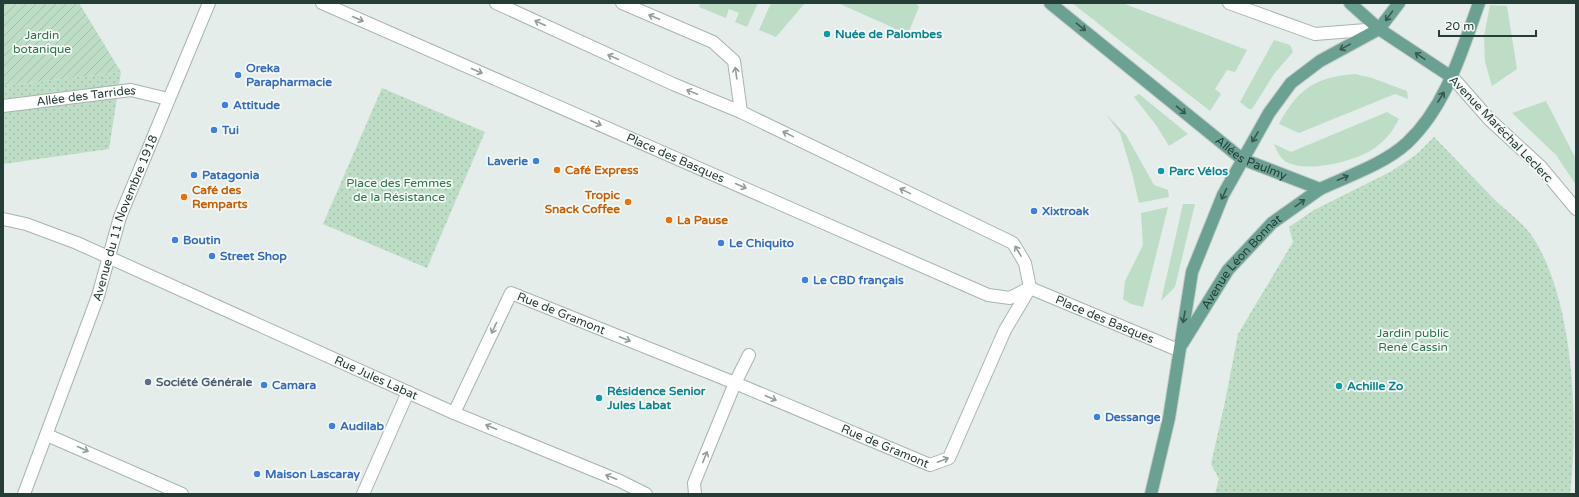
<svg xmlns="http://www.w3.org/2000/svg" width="1579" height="497" viewBox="0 0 1579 497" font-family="'Varela Round',sans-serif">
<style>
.grass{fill:#beddc6}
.park{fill:url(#park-dots)}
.garden{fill:url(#garden-furrows)}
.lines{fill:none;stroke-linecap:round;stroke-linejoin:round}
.minor-casing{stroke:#a7b5b0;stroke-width:14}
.major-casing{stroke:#c2c9c7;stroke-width:14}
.minor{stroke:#fff;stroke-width:12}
.major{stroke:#6aa193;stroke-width:12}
.oneway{stroke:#36574e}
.oneway2{stroke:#929e9b}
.culture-dot{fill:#0f9aa8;stroke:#f5faf7;stroke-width:1.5}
.shop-dot{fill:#3f7fe0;stroke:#f5faf7;stroke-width:1.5}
.food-dot{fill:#e8710a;stroke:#f5faf7;stroke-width:1.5}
.service-dot{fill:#5c6f8a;stroke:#f5faf7;stroke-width:1.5}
.labels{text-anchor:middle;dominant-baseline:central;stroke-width:3.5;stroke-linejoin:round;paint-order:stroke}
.culture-label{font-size:12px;font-weight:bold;fill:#0d838f;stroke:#f5faf7;text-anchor:start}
.park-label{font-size:12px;fill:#2f744a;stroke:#f5faf7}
.shop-label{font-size:12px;font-weight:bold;fill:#366cbe;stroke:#f5faf7;text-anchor:start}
.street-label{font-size:12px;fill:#243e37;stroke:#f5faf7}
.food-label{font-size:12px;font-weight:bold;fill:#c56008;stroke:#f5faf7;text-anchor:start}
.service-label{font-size:12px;font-weight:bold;fill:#4e5e75;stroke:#f5faf7;text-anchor:start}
</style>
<defs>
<pattern id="park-dots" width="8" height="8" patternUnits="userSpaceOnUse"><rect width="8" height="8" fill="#beddc6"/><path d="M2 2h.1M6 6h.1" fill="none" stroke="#a3bfab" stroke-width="1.8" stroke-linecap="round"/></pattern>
<pattern id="garden-furrows" width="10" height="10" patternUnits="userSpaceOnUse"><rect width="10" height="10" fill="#beddc6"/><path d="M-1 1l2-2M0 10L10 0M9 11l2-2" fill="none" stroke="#a3bfab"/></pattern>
</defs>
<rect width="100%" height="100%" fill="#e4ede9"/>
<path class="grass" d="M700,3H758L747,27L735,22L739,13L729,9L726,18L699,7Z
M771,3H805L776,37L759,30Z
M838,3H916L919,7L907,36L904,35L905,33Z
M1072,3H1122L1247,50L1235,72L1227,70L1215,89L1221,94L1210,111Z
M1490,5L1507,6L1517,69L1492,86L1485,62L1484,36Z
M1274,40L1290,45L1293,52L1274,74L1252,109H1249L1240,102Z
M1355,74L1372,78L1407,91L1408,99L1395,94L1299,133L1279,124C1298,88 1316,77 1355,74Z
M1139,94L1188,134L1169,146L1156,125L1134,97Z
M1546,101L1576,159V185L1556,155L1512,113Z
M1387,112L1399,119C1392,133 1383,143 1370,151C1351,162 1307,173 1286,162C1280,158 1277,151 1274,144L1291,152Z
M1105,113L1126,135L1154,185L1168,190L1169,197L1139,203L1132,173L1120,133Z
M1183,204H1195L1175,287L1161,301Z
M1168,207L1143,307L1131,304L1123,299L1125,281L1143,245L1141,213Z"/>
<path class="park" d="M121,72L109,149L3,164V86Z
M382,88L485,132L427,268L323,224Z
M1434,137C1454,157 1473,178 1493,198C1504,209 1523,223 1532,236C1574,299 1579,421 1570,494H1215L1219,479L1211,464L1226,397L1238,334L1293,242L1289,227L1314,210L1392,171L1417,154Z"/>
<path class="garden" d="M3,3H79L121,72L3,86Z"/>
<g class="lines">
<g class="minor-casing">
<g id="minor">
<path id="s1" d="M322,3L988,295L1010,298L1029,288"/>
<path d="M496,3L673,84L741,112L1013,243L1025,263L1030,288"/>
<path d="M622,3L713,42L734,61L741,112"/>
<path d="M1229,3L1315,34L1379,29"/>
<path d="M1453,78L1490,120L1541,167L1576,209"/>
<path id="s2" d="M3,106L131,90L168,99"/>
<path id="s3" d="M3,219L26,224L77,243L454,413L620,481L646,494"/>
<path id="s4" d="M1030,288L1178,350"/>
<path id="s5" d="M454,413L511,293L735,383L930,465L949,458L1005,330L1030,288"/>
<path d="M47,435L182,494"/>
<path id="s6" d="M24,494L98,296L120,217L209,3"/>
<path d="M363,494L408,392"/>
<path d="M695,494L694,483L735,383L749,355"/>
</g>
</g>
<g class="major-casing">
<g id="major">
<path id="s7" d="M1050,3L1242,159L1320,189C1348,176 1384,164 1407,143C1446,106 1461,53 1479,3"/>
<path d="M1350,3L1379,29L1453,78"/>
<path id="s8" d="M1182,344L1228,270L1272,223L1320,189"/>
<path d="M1151,494L1169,418L1192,272L1223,195L1269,113L1291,83L1320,61L1379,29L1399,3"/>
</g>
</g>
<use href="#minor" class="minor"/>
<use href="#major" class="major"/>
</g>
<defs><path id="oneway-shaft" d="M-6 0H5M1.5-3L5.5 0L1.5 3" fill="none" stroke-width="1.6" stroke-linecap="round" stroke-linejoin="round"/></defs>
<g class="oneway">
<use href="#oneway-shaft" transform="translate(1389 16) rotate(126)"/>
<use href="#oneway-shaft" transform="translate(1081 27) rotate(40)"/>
<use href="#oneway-shaft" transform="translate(1345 47) rotate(151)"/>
<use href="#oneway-shaft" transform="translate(1420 56) rotate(-146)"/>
<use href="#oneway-shaft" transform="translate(1441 97) rotate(-58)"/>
<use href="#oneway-shaft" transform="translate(1181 110) rotate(40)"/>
<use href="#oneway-shaft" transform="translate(1255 137) rotate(121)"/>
<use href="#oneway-shaft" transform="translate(1343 178) rotate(-23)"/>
<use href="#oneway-shaft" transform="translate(1224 194) rotate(115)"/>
<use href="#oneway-shaft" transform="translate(1300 203) rotate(-36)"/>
<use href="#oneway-shaft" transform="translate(1184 317) rotate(100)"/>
</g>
<g class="oneway2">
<use href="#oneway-shaft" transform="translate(654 17) rotate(-157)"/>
<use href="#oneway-shaft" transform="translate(358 19) rotate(24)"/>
<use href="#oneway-shaft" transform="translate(540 23) rotate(-155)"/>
<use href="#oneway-shaft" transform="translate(613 57) rotate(-155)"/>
<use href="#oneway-shaft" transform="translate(477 71) rotate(24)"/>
<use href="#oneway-shaft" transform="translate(736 73) rotate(-98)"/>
<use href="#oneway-shaft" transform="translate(692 92) rotate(-158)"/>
<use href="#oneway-shaft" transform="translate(596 123) rotate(24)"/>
<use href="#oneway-shaft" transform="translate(788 134) rotate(-154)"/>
<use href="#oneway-shaft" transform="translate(741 186) rotate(24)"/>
<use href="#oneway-shaft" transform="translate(905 191) rotate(-154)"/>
<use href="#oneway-shaft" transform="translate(1018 251) rotate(-121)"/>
<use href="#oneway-shaft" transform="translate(494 328) rotate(115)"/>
<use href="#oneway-shaft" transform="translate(625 339) rotate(22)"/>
<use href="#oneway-shaft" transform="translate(771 398) rotate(23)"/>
<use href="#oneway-shaft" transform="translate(491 427) rotate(-157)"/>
<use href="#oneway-shaft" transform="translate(83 449) rotate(24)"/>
<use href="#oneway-shaft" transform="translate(705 457) rotate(-68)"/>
<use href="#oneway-shaft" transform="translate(943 460) rotate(-21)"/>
<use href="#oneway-shaft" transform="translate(611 477) rotate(-158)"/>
</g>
<g class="culture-dot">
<circle cx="827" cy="34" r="4"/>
<circle cx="1161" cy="171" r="4"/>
<circle cx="1339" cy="386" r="4"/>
<circle cx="599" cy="398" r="4"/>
</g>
<g class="shop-dot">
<circle cx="238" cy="75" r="4"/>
<circle cx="225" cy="105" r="4"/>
<circle cx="214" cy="130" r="4"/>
<circle cx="536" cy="161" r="4"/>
<circle cx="194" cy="175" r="4"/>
<circle cx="1034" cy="211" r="4"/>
<circle cx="175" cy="240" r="4"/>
<circle cx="721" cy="243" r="4"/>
<circle cx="212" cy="256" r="4"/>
<circle cx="805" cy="280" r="4"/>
<circle cx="264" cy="385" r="4"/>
<circle cx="1097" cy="417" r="4"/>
<circle cx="332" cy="426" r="4"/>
<circle cx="257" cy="474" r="4"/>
</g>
<g class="food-dot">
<circle cx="557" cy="170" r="4"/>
<circle cx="184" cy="197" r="4"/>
<circle cx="628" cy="202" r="4"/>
<circle cx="669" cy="220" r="4"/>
</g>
<circle class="service-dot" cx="148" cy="382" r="4"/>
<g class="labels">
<g class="culture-label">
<text x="835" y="34">Nuée de Palombes</text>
<text x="1169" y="171">Parc Vélos</text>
<text x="1347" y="386">Achille Zo</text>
<text x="607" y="391">Résidence Senior<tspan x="607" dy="14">Jules Labat</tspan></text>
</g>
<g class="park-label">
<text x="42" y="35">Jardin<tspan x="42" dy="14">botanique</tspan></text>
<text x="399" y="183">Place des Femmes<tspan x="399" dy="14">de la Résistance</tspan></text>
<text x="1413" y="333">Jardin public<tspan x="1413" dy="14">René Cassin</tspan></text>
</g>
<g class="shop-label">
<text x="246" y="68">Oreka<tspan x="246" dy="14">Parapharmacie</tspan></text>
<text x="233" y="105">Attitude</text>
<text x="222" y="130">Tui</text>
<text x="528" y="161" text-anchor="end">Laverie</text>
<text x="202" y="175">Patagonia</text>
<text x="1042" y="211">Xixtroak</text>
<text x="183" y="240">Boutin</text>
<text x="729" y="243">Le Chiquito</text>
<text x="220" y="256">Street Shop</text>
<text x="813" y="280">Le CBD français</text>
<text x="272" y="385">Camara</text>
<text x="1105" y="417">Dessange</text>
<text x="340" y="426">Audilab</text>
<text x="265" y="474">Maison Lascaray</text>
</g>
<g class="street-label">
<text stroke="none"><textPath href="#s2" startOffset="84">Allée des Tarrides</textPath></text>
<text transform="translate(1501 129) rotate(46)">Avenue Maréchal Leclerc</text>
<text stroke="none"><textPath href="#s7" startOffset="255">Allées Paulmy</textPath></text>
<text stroke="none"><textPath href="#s1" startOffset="386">Place des Basques</textPath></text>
<text stroke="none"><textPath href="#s6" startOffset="294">Avenue du 11 Novembre 1918</textPath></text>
<text stroke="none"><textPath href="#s8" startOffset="102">Avenue Léon Bonnat</textPath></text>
<text stroke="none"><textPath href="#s5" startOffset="187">Rue de Gramont</textPath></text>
<text stroke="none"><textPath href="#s4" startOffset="81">Place des Basques</textPath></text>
<text stroke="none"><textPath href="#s3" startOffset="406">Rue Jules Labat</textPath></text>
<text stroke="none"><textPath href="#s5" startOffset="537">Rue de Gramont</textPath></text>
</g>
<g class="food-label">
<text x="565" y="170">Café Express</text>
<text x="192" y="190">Café des<tspan x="192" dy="14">Remparts</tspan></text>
<text x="620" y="195" text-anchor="end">Tropic<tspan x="620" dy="14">Snack Coffee</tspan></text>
<text x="677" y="220">La Pause</text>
</g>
<g class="service-label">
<text x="156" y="382">Société Générale</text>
</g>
</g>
<rect width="1579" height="497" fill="none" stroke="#243e37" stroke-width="8"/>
<path d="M1439 30v6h97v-6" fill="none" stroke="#243e37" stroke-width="2"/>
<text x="1445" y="30" font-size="12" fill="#243e37" stroke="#f5faf7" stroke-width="3" paint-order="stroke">20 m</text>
</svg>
